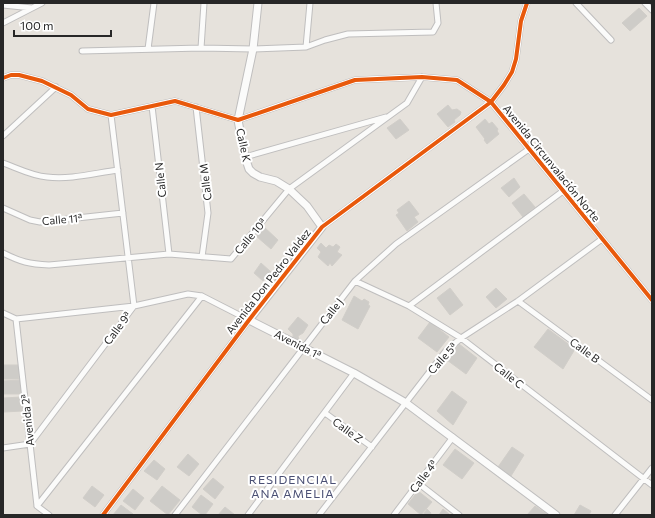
<svg xmlns="http://www.w3.org/2000/svg" width="655" height="518" viewBox="0 0 655 518" font-family="Commissioner,sans-serif">
<style>
.building{fill:#ceccc8;stroke:#d1cec9}
.lines{fill:none;stroke-linecap:round;stroke-linejoin:round}
.street-casing{stroke:#bfbebe;stroke-width:7}
.secondary-casing{stroke:#bfbebe;stroke-width:9}
.street{stroke:#fbfbfa;stroke-width:5}
.secondary{stroke:#fbfbfa;stroke-width:7}
.cycleway-casing{stroke:#fff;stroke-width:6}
.cycleway{stroke:#e8590c;stroke-width:4}
.labels{text-anchor:middle;dominant-baseline:central;stroke-width:4;stroke-linejoin:round;paint-order:stroke}
.street-label{font-size:11px;fill:#272727;stroke:#fff}
.neighbourhood-label{font-size:12px;letter-spacing:1px;fill:#4b5074;stroke:#fff}
</style>
<rect width="100%" height="100%" fill="#e6e2dc"/>
<path class="building" d="M639,8L647,16L630,31L622,23Z
M448,105L452,110L457,109L461,112L460,115L454,120L455,122L448,127L437,114Z
M400,119L409,130L396,139L387,128Z
M485,119L489,124L492,122L498,129L497,131L499,134L487,144L484,140L485,139L476,127Z
M514,178L520,187L509,197L501,188Z
M524,194L535,207L523,217L512,203Z
M409,201L419,214L414,217L418,222L407,231L396,215L399,213L397,210Z
M263,226L278,240L271,249L256,236Z
M321,243L326,248L329,245L333,247L336,244L340,247L337,252L342,255L332,266L330,263L328,266L318,257L321,252L317,248Z
M261,263L271,272L263,281L254,273Z
M450,288L463,305L450,315L437,298Z
M496,288L507,299L496,308L486,297Z
M354,296L362,301L364,299L369,302L368,305L370,306L358,329L342,320Z
M298,317L308,325L303,333L298,336L299,340H293V334L288,329Z
M430,322L449,337L437,352L418,338Z
M548,329L575,349L563,369L534,347Z
M459,344L477,358L466,374L447,360Z
M3,365H18L19,379H3Z
M20,380L21,394H3V381Z
M452,391L467,402L453,425L437,411Z
M21,397L22,411L4,412V398Z
M512,447L524,455L511,476L498,467Z
M455,449L474,463L462,479L443,465Z
M188,454L199,464L189,476L177,467Z
M154,460L165,469L157,480L144,471Z
M213,478L224,487L215,499L203,489Z
M92,486L104,495L95,507L83,498Z
M162,486L180,500L168,515L150,501Z
M133,489L144,498L135,510L123,501Z
M418,491L432,502L421,515L408,504Z
M201,495L213,504L205,515H202L192,507Z
M121,505L133,514L132,515H113Z
M580,505L591,511L589,515H574Z
M535,506L548,515H527Z
M225,507L235,515H218Z
M427,509L431,513L430,515H423Z
M443,509L449,514L448,515H439Z"/>
<g class="lines">
<g class="street-casing">
<path id="street" d="M204,3L201,48L253,49L306,47L325,40L348,34L433,32L438,23L436,3
M576,3L611,40
M645,3L652,10
M3,5L32,8
M3,23L42,3
M306,47L310,3
M148,49L154,3
M82,51L201,48
M3,78L11,75H19L42,81L71,95L88,109L111,115L175,101L238,120L355,80L422,77L457,80L491,102L652,300
M152,106L169,254
M196,107L208,213L202,257
M3,136L56,87
M245,157L386,117
M3,163C17,168 32,176 47,177C70,180 95,173 118,170
M3,208L30,220L40,222L123,213
M322,227L491,102L504,85L512,72L516,59L521,21L527,3
M3,253C21,262 29,264 49,265L169,254L231,259L289,189L407,103L422,77
M355,281L409,306L461,338L652,485
M518,301L652,400
M409,306L563,191
M3,313L16,319L134,306L188,294L202,296L249,320L103,515
M16,319L37,506L49,515
M325,413L372,447
M3,448L30,444L134,306L111,115
M418,483L459,515
M37,506L202,296
M175,515L355,281L396,244L529,149
M248,515L354,373
M319,515L445,352L461,338L518,301L602,239
M394,515L453,437
M615,515L652,468"/>
</g>
<g class="secondary-casing">
<path id="secondary" d="M258,3L253,49L238,120L245,157L249,169L253,173L260,177L276,181L289,189L307,206L322,227L249,320L354,373L406,403L556,515"/>
</g>
<use href="#street" class="street"/>
<use href="#secondary" class="secondary"/>
<g class="cycleway-casing">
<path id="cycleway" d="M3,78L11,75H19L42,81L71,95L88,109L111,115L175,101L238,120L355,80L422,77L457,80L491,102L652,300
M103,515L249,320L322,227L491,102L504,85L512,72L516,59L521,21L527,3"/>
</g>
<use href="#cycleway" class="cycleway"/>
</g>
<g class="labels">
<g class="street-label">
<text transform="translate(244 145) rotate(78)">Calle K</text>
<text transform="translate(552 163) rotate(51)">Avenida Circunvalación Norte</text>
<text transform="translate(160 180) rotate(-96)">Calle N</text>
<text transform="translate(205 182) rotate(-97)">Calle M</text>
<text transform="translate(62 219) rotate(-5)">Calle 11ª</text>
<text transform="translate(250 236) rotate(-50)">Calle 10ª</text>
<text transform="translate(268 281) rotate(-52)">Avenida Don Pedro Valdez</text>
<text transform="translate(331 311) rotate(-52)">Calle J</text>
<text transform="translate(117 328) rotate(-53)">Calle 9ª</text>
<text transform="translate(298 344) rotate(27)">Avenida 1ª</text>
<text transform="translate(585 350) rotate(36)">Calle B</text>
<text transform="translate(442 358) rotate(-48)">Calle 5ª</text>
<text transform="translate(509 375) rotate(38)">Calle C</text>
<text transform="translate(27 420) rotate(-96)">Avenida 2ª</text>
<text transform="translate(348 430) rotate(36)">Calle Z</text>
<text transform="translate(423 476) rotate(-53)">Calle 4ª</text>
</g>
<g class="neighbourhood-label">
<text x="293" y="479">RESIDENCIAL<tspan x="293" dy="14">ANA AMELIA</tspan></text>
</g>
</g>
<rect width="655" height="518" fill="none" stroke="#272727" stroke-width="8"/>
<path d="M14 30v6h97v-6" fill="none" stroke="#272727" stroke-width="2"/>
<text x="20" y="30" font-size="12" fill="#272727" stroke="#ffffff" stroke-width="3" paint-order="stroke">100 m</text>
</svg>
